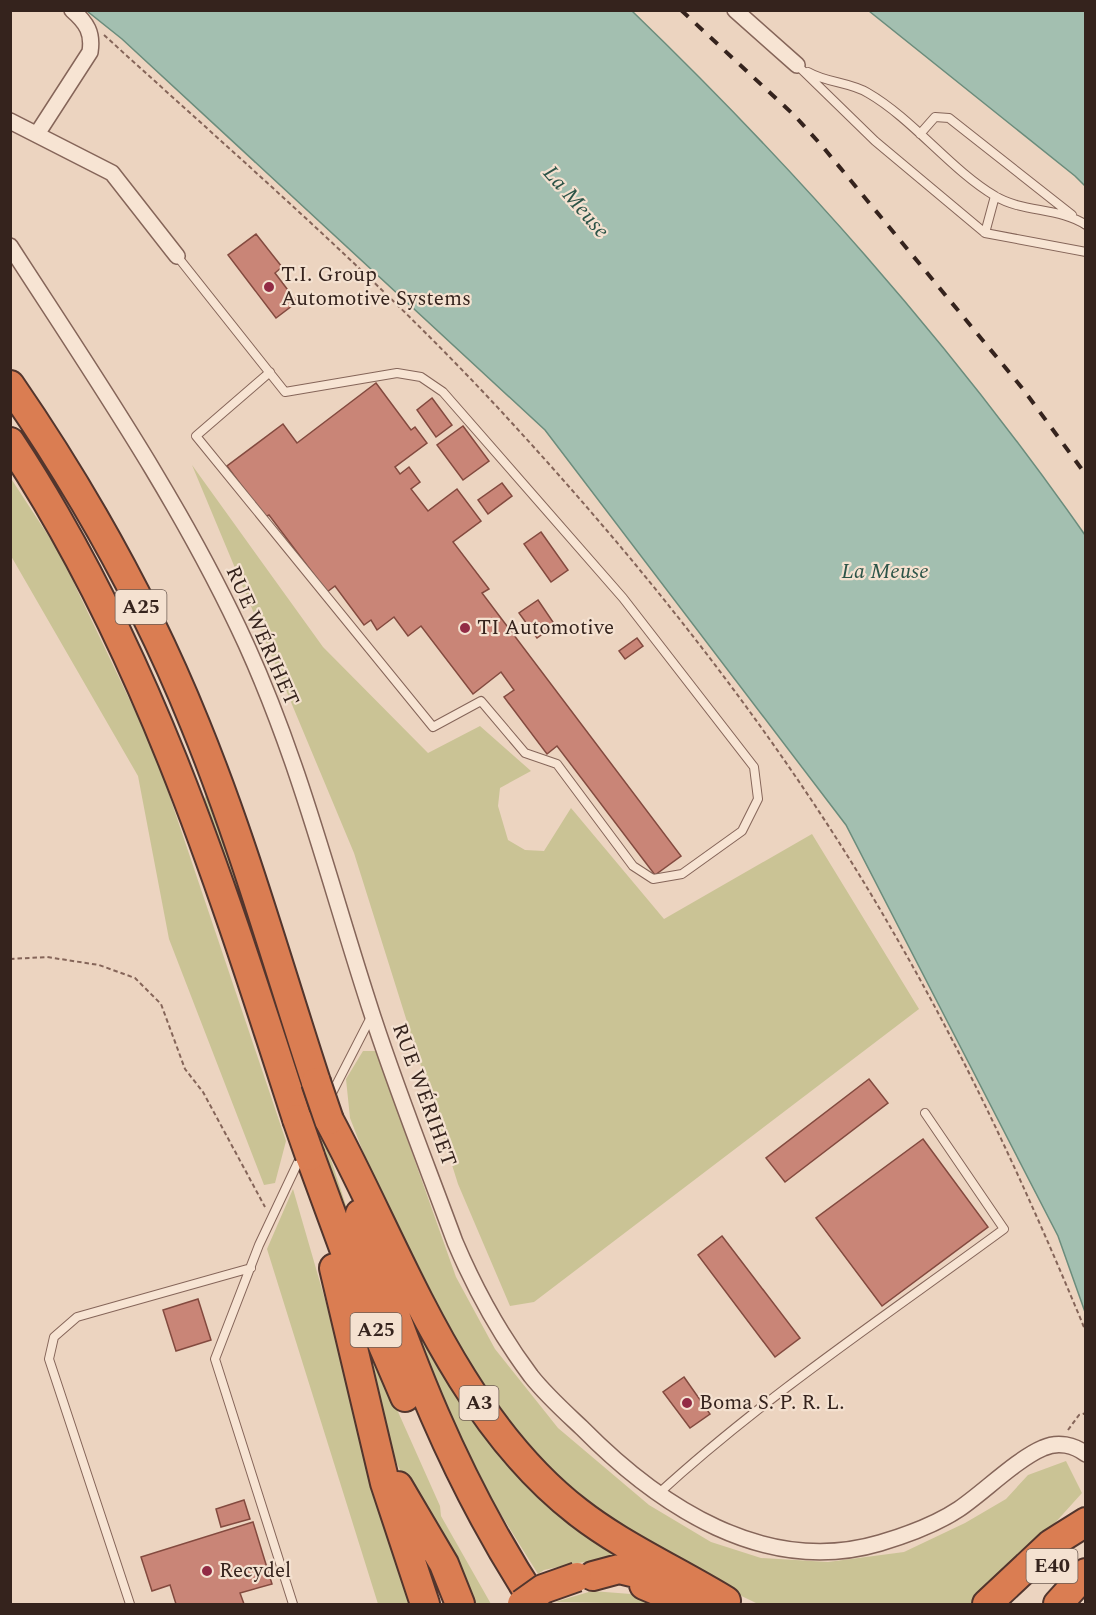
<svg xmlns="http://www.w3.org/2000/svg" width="1096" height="1615" viewBox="0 0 1096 1615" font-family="Spectral,serif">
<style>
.green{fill:#cac395}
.water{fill:#a3bfb0;stroke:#6b8c7c;stroke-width:1.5}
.building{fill:#c98577;stroke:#834a3f;stroke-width:1.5}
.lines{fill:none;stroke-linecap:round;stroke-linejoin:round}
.lane-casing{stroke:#856559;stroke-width:10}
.street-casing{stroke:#856559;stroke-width:18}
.highway-casing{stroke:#52352d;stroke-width:32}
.path{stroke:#856559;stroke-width:2;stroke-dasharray:4.5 3;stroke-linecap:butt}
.lane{stroke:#f7e4d3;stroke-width:8}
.street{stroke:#f7e4d3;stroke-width:15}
.highway{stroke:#da7d52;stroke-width:28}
.rail{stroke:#35231d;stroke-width:4;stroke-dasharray:10 10;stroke-linecap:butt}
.highway-bridge-casing{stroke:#52352d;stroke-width:32;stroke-linecap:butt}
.highway-bridge{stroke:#da7d52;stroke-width:28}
.poi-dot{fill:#922b45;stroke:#f4e1d0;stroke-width:2}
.labels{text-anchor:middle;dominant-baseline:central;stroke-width:4.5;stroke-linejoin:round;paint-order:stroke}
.shield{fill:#f4e1d0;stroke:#6e5c53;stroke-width:1.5}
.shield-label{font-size:20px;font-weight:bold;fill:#35231d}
.poi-label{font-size:21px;fill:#35231d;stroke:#f4e1d0;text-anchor:start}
.street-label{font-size:21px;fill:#35231d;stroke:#f4e1d0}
.water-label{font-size:22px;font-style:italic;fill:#2c5448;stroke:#f4e1d0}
</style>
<rect width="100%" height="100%" fill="#ecd4c0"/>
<path class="green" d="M192,465L323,647L428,753L480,726L531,771L500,788L498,806L508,840L525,850L544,851L571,808L664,919L812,834L919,1009L534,1302L510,1306L458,1184L354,853Z
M10,477L59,552L155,753L286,1141L275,1183L264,1185L169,939L138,776L11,556Z
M209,787L374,1291L341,1214L204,800Z
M363,1051H376L456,1277L495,1349L558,1428L649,1505L711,1542L761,1558L828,1562L904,1552L965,1523L1006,1499L1028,1475L1066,1461L1082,1493L998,1586L971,1604H758L653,1553L559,1480L494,1405L447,1329L374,1180L350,1118L346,1079Z
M293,1189L413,1604H378L267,1249Z
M391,1260L456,1382L640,1565C603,1558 580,1561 544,1570L538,1574C518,1542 497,1509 479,1476C444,1406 416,1334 391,1260Z
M358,1322L440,1506L441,1516L491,1604H467L397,1464L386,1431Z
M592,1591L631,1594L658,1604L555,1602Z"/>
<path class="water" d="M87,11H632C799,172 952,345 1085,535V1312L1058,1236L846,825L545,430L122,39Z
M869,11H1085V186L1075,176Z"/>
<path class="building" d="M256,234L282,267L275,273L297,302L276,318L228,255Z
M376,383L411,430L415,427L427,443L395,467L400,474L409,467L420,482L411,489L428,511L457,489L481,521L453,542L489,589L482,593L681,856L655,875L557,746L547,754L504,697L514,690L501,672L473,694L421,626L408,636L394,617L377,630L371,620L364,625L335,586L327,592L269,515L265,517L227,466L283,424L297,443Z
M432,398L452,425L436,437L417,410Z
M463,426L489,461L463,480L437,445Z
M502,483L512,496L488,514L478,500Z
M541,532L568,570L551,582L524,544Z
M538,600L555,625L537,638L519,613Z
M637,638L643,646L625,659L619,651Z
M869,1079L888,1103L785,1182L766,1158Z
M923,1139L988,1227L882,1306L816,1218Z
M722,1236L800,1338L775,1357L698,1255Z
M198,1299L211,1340L176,1351L163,1310Z
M684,1377L710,1414L690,1428L663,1392Z
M244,1500L250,1519L221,1527L216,1509Z
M253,1522L272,1584L240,1593L244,1604H176L170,1585L152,1591L141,1557Z"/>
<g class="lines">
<g class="lane-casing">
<path id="lane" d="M797,65L875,141L985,233L1086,252
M808,72C827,83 850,82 868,93C913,119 951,170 995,196C1023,213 1059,207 1086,225
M920,134L935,117L949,118L1072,215
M985,233L995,196
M177,256L285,392L397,373L421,377L443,392L623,598L754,767L758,799L742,831L682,874L653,879L633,866L557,764L525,753L481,701L433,727L196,436L270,372
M330,1097L371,1017
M658,1494C765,1396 887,1315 1004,1229L925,1113
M130,1604L49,1359L54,1337L77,1317L251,1268
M293,1604L215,1359L259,1245L301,1156"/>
</g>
<g class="street-casing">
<path id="street" d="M735,10L797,65
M10,121L112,173L177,256
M37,134L90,52C93,33 87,23 72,10
M10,246C94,376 182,504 246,644C301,765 331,889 372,1014C397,1091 427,1166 455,1242C475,1289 501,1336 531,1376C546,1395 565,1412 582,1428C659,1506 765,1577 880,1543C907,1535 935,1525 959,1509C984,1492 1017,1459 1043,1448C1058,1441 1074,1445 1086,1454"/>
</g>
<g class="highway-casing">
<path id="highway" d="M10,385C83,491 147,605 195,724C243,841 277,963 316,1082
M10,442C148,651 221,884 297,1119
M329,1120C400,1252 455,1417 578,1512C623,1547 677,1571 726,1601
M310,1156L360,1292L405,1397
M360,1214C407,1356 454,1479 536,1604
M334,1268L385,1483L425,1604
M398,1486L444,1564L460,1604
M593,1576L619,1569L672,1582
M644,1585L689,1604
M987,1604L1051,1544L1086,1522
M1058,1604L1086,1573"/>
</g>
<path class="path" d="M104,35C242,161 385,284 511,422C654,578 787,747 892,930C967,1059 1029,1194 1086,1332
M10,959L47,957L99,965L135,978L161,1004L185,1069L203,1092L265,1207
M1068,1430L1079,1415L1086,1413"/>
<use href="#lane" class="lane"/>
<use href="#street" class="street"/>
<use href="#highway" class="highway"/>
<path class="rail" d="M681,10L795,116L823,147L1023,389L1086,475"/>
<g class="highway-bridge-casing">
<path id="highway-bridge" d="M316,1082L329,1120
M297,1119L310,1156
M522,1604L543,1589L577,1577"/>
</g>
<use href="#highway-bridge" class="highway-bridge"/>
</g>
<g class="poi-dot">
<circle cx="269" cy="287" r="6"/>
<circle cx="465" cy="628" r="6"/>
<circle cx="687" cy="1403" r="6"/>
<circle cx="207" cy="1571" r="6"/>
</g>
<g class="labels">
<g class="shield">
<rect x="115.5" y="590" width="51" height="34" rx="4.5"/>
<rect x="350.5" y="1313" width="51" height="34" rx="4.5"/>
<rect x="459.5" y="1386" width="39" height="34" rx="4.5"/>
<rect x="1026.5" y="1549" width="51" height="34" rx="4.5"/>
</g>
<g class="shield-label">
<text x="141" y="607">A25</text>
<text x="376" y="1330">A25</text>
<text x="479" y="1403">A3</text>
<text x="1052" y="1566">E40</text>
</g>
<g class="poi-label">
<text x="281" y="275">T.I. Group<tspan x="281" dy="24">Automotive Systems</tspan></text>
<text x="477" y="628">TI Automotive</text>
<text x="699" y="1403">Boma S. P. R. L.</text>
<text x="219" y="1571">Recydel</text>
</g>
<g class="street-label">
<text transform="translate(262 636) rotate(66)">RUE WÉRIHET</text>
<text transform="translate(424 1095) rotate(70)">RUE WÉRIHET</text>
</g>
<g class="water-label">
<text transform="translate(576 202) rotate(49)">La Meuse</text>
<text x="885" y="571">La Meuse</text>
</g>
</g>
<rect width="1096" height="1615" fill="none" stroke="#35231d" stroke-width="24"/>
</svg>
